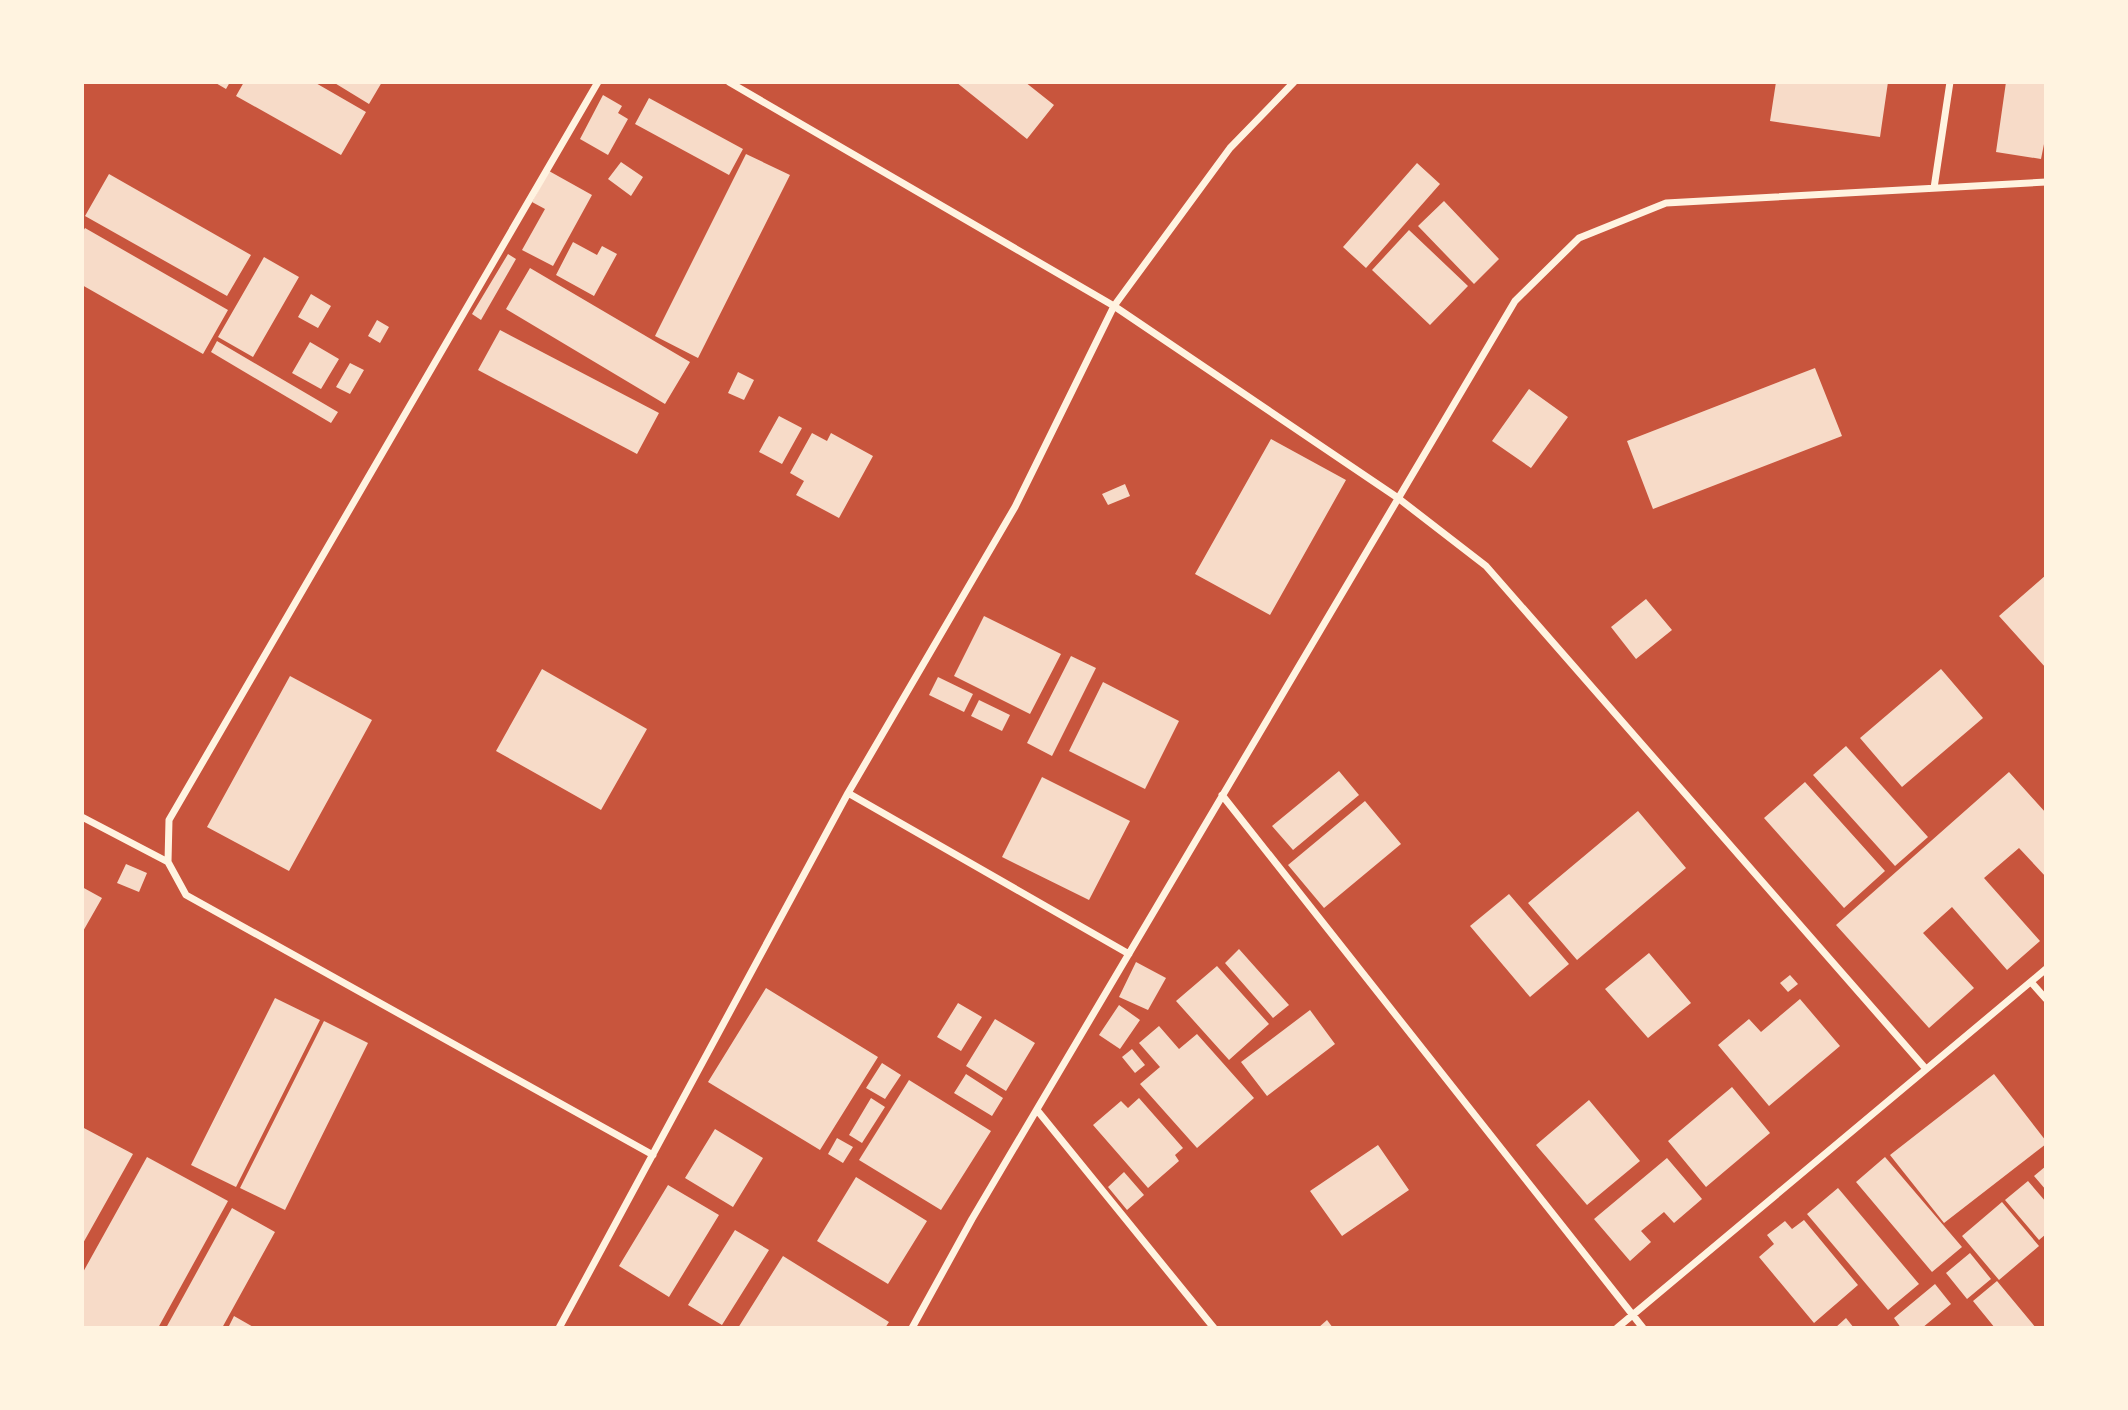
<svg xmlns="http://www.w3.org/2000/svg" width="2128" height="1410" viewBox="0 0 2128 1410" font-family="Jost,sans-serif">
<style>
.building{fill:#f7dbc8}
.lines{fill:none;stroke-linecap:round;stroke-linejoin:round}
.minor{stroke:#fff3e0;stroke-width:7}
</style>
<rect width="100%" height="100%" fill="#c8553d"/>
<path class="building" d="M214,82H230L226,89Z
M244,82H314L366,112L341,155L236,96Z
M333,82H382L369,104Z
M956,82H1025L1054,105L1027,139Z
M1776,82H1888L1880,137L1770,121Z
M2006,82H2046V134L2041,159L1996,152Z
M603,95L622,106L618,113L628,119L608,155L580,139Z
M649,98L743,149L729,175L635,124Z
M746,154L790,175L698,358L655,336Z
M621,162L643,177L631,196L608,179Z
M1417,163L1440,184L1366,268L1343,247Z
M549,171L592,195L553,266L522,250L545,209L532,202Z
M109,174L251,255L227,296L85,216Z
M1444,201L1499,259L1474,284L1418,226Z
M85,228L228,310L203,354L82,285V233Z
M1409,230L1468,286L1430,325L1372,270Z
M573,242L597,255L602,246L617,254L594,296L556,275Z
M508,254L516,259L481,320L472,314Z
M264,257L299,277L253,357L218,337Z
M530,268L690,362L665,404L506,309Z
M311,294L331,306L318,328L298,317Z
M377,320L389,327L380,343L368,336Z
M500,330L659,413L637,454L478,370Z
M217,341L338,412L331,423L211,352Z
M310,342L339,359L321,389L292,373Z
M350,363L364,370L350,394L336,387Z
M1815,368L1842,436L1653,509L1627,441Z
M738,372L754,380L744,400L728,393Z
M1529,389L1568,417L1531,468L1492,441Z
M779,416L802,428L782,464L759,452Z
M812,433L827,441L831,433L873,456L839,518L796,495L804,481L790,473Z
M1271,439L1346,480L1270,615L1195,574Z
M1125,484L1130,496L1108,505L1102,494Z
M2046,575V668L1999,616Z
M1646,599L1672,630L1636,659L1611,627Z
M984,616L1061,654L1030,714L954,676Z
M1071,656L1096,668L1052,756L1027,743Z
M542,669L647,729L601,810L496,751Z
M1941,669L1983,718L1902,787L1860,738Z
M290,676L372,720L289,871L207,827Z
M938,677L973,694L964,712L929,695Z
M1103,682L1179,721L1145,789L1069,751Z
M979,700L1010,715L1002,731L971,716Z
M1846,746L1928,837L1895,866L1813,775Z
M1339,771L1359,795L1293,850L1272,826Z
M2009,772L2046,813V877L2019,848L1984,878L2040,941L2007,970L1952,907L1923,933L1974,988L1929,1028L1836,925Z
M1042,777L1130,821L1089,900L1002,857Z
M1805,782L1885,871L1844,908L1764,818Z
M1365,801L1401,844L1324,908L1288,865Z
M1638,811L1686,868L1577,960L1528,903Z
M126,864L147,873L139,892L117,883Z
M82,887L102,898L82,933Z
M1509,894L1569,964L1530,997L1470,926Z
M1239,949L1289,1005L1273,1018L1225,963Z
M1649,953L1691,1003L1648,1038L1605,989Z
M1136,962L1166,978L1148,1010L1119,997Z
M1217,966L1269,1024L1229,1060L1176,1001Z
M1790,975L1798,984L1788,992L1780,983Z
M766,988L878,1057L820,1150L708,1082Z
M275,998L320,1020L236,1187L191,1165Z
M1800,999L1840,1046L1769,1106L1718,1045L1749,1019L1761,1032Z
M958,1003L982,1017L961,1051L937,1037Z
M1119,1005L1140,1020L1120,1049L1099,1035Z
M1310,1010L1335,1044L1267,1096L1241,1062Z
M995,1019L1035,1043L1006,1091L966,1066Z
M324,1021L368,1043L285,1210L240,1188Z
M1159,1026L1179,1049L1197,1034L1254,1098L1197,1148L1140,1084L1160,1067L1139,1043Z
M1132,1049L1145,1065L1135,1073L1122,1057Z
M882,1063L901,1075L885,1099L866,1088Z
M966,1074L1003,1098L992,1116L954,1093Z
M1994,1074L2046,1141V1144L1944,1223L1890,1155Z
M909,1080L991,1131L941,1210L859,1160Z
M1732,1087L1770,1133L1706,1187L1668,1141Z
M871,1098L885,1107L862,1143L849,1135Z
M1139,1098L1183,1148L1175,1155L1179,1161L1148,1188L1093,1125L1121,1101L1128,1108Z
M1589,1100L1640,1161L1587,1205L1536,1145Z
M82,1127L133,1154L82,1245Z
M715,1129L763,1158L733,1207L685,1178Z
M837,1138L853,1147L843,1163L828,1154Z
M1378,1145L1409,1190L1342,1236L1310,1191Z
M147,1157L228,1201L158,1328H82V1274Z
M1885,1157L1962,1247L1932,1272L1856,1182Z
M1667,1158L1702,1199L1674,1223L1664,1212L1641,1231L1651,1242L1630,1261L1594,1219Z
M2046,1166V1190L2034,1176Z
M1124,1172L1144,1195L1127,1210L1108,1187Z
M856,1177L927,1221L888,1284L817,1241Z
M2028,1181L2046,1202V1234L2039,1240L2005,1200Z
M668,1185L719,1215L669,1297L619,1266Z
M1838,1188L1919,1284L1888,1310L1807,1214Z
M2002,1202L2039,1246L1999,1280L1962,1236Z
M232,1208L275,1232L222,1328H166Z
M1804,1220L1858,1285L1814,1323L1759,1257L1774,1244L1767,1235L1785,1221L1792,1229Z
M735,1230L769,1250L722,1325L688,1305Z
M1970,1253L1991,1279L1967,1299L1946,1273Z
M783,1256L889,1322L885,1328H738Z
M1997,1281L2036,1328H1995L1973,1301Z
M1935,1284L1951,1304L1922,1328H1901L1894,1318Z
M234,1316L255,1328H228Z
M1846,1318L1854,1328H1835Z
M1327,1320L1333,1328H1318Z"/>
<g class="lines">
<path class="minor" d="M598,82L169,820L168,862L186,895L653,1155
M729,82L1114,306L1398,498L1486,566L1926,1069
M1934,188L1950,82
M848,793L1129,954
M1222,795L1643,1328
M82,817L168,862
M2031,982L2046,999
M1037,1110L1214,1328
M559,1328L848,793L1015,507L1114,306L1230,148L1294,82
M912,1328L972,1219L1515,301L1579,238L1666,203L2046,182
M1617,1328L2046,969"/>
</g>
<rect width="2128" height="1410" fill="none" stroke="#fff3e0" stroke-width="168"/>
</svg>
